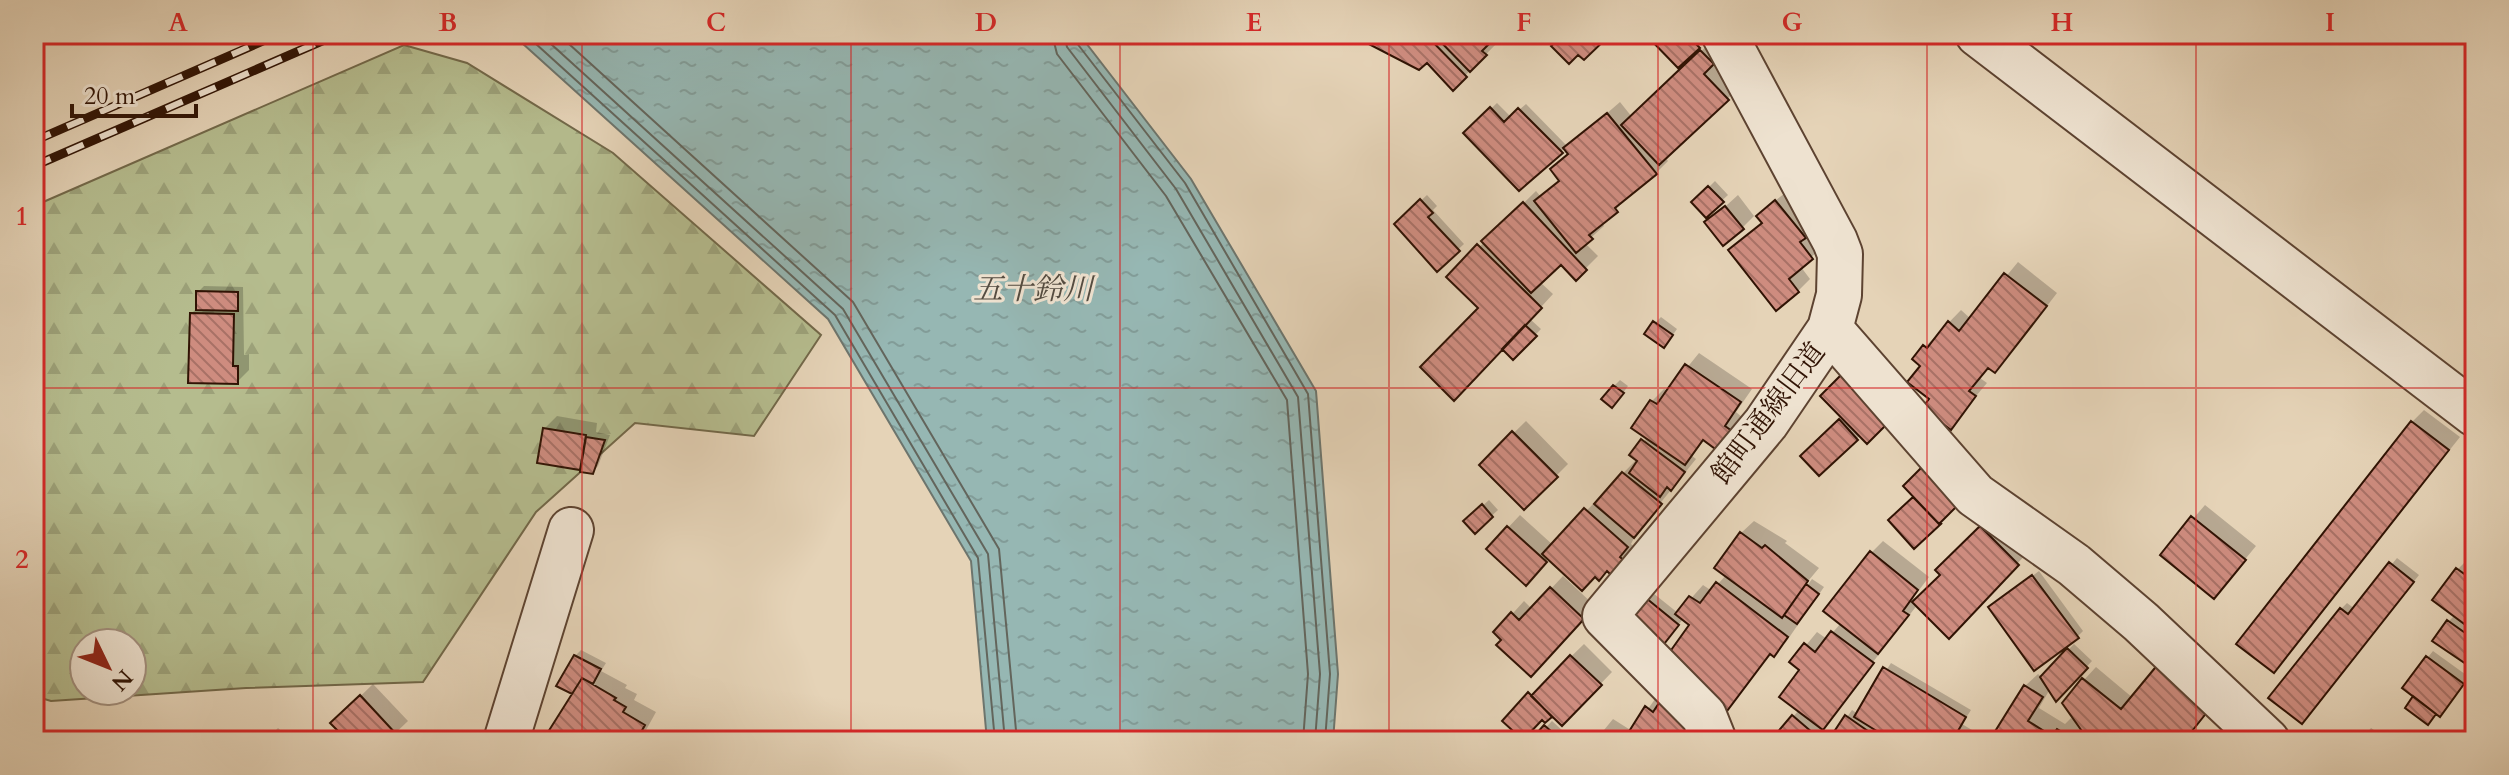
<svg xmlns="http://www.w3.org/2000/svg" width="2509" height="775" viewBox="0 0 2509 775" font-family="Cardo,'Noto Serif JP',serif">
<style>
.forest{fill:url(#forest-firs);stroke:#726849;stroke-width:2;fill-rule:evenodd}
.water{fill:url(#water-ripples);stroke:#6d756d;stroke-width:2}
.shadow{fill:#0003}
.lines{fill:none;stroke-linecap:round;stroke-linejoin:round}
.shore{stroke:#63655c;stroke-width:2}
.building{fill:url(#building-back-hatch);stroke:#301304;stroke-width:2}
.minor-casing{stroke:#5d4331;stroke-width:48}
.minor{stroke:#eee2d0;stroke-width:44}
.rail-casing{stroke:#301304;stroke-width:9}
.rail{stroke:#eee2d0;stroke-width:6;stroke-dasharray:18;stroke-linecap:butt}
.grid{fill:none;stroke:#d62828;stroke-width:2;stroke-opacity:0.55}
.labels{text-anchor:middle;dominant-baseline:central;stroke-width:6;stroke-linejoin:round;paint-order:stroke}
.street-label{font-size:28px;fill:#301304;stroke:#eee2d0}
.water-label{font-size:30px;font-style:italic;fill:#544c41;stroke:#eee2d0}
.neatline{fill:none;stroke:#d62828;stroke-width:3}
.grid-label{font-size:26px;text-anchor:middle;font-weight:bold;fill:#d62828}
</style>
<defs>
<pattern id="forest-firs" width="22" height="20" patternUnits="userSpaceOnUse" patternTransform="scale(2)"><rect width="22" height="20" fill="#b5bc8e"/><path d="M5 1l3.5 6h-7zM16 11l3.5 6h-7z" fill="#9ca179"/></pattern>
<pattern id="water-ripples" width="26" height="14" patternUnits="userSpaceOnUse" patternTransform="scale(2)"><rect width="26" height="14" fill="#96b7b3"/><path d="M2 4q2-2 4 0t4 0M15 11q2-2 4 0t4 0" fill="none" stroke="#829c98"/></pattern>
<pattern id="building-back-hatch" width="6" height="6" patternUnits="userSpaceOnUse" patternTransform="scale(2)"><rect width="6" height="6" fill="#ce8c7f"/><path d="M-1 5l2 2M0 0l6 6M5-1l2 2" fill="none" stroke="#a87166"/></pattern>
</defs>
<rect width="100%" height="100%" fill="#e5d3b7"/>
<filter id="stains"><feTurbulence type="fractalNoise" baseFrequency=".0025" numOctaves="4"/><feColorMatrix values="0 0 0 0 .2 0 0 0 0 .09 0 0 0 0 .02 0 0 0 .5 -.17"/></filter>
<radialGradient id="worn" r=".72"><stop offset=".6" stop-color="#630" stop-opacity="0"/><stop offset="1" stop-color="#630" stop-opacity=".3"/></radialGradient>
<path class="forest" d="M404,45L467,63L613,153L821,335L754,436L635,423L536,512L423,682L246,688L51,701L34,696V206ZM84,643H132V691H84Z"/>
<path class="water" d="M512,34H1079L1191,179L1316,391L1338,674L1333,741H987L971,561L828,319Z"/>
<path class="shadow" d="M1364,34H1497L1493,38L1498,42L1453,88L1427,60Z
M1648,34H1698L1704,41L1678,66Z
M1714,39L1740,87L1665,157L1668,161L1656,173L1601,222L1604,226L1585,243L1598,256L1576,278L1561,262L1540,282L1553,294L1530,319L1541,329L1513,358L1481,308L1449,277L1536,191L1541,197L1561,180L1570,153L1565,148L1520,189L1466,133L1497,103L1511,117L1526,104L1568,147L1620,102L1632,117Z
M1715,181L1728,195L1706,215L1694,202Z
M1789,190L1824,245L1801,267L1810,279L1798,291L1731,250L1763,222L1771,204Z
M1427,195L1437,206L1433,210L1464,244L1437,269L1396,224Z
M1738,195L1754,216L1742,228L1707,223Z
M2018,262L2057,293L2007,358L1995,370L1989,366L1980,378L1987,383L1950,427L1932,399L1923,365L1925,347L1961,310L1971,319Z
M204,286L243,287L244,355L249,354V370L237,382L191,314L198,307V292Z
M1661,317L1677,329L1670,339L1655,323Z
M1699,353L1752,389L1736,412L1743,418L1730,436L1705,439L1692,456L1696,459L1637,532L1631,544L1637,549L1625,562L1608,569L1549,558L1538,571L1488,549L1520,515L1553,545L1637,459L1647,436L1652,401L1664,389L1668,391Z
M1620,380L1628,386L1618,400L1614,386Z
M2424,410L2460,437L2274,670L2412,422Z
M557,416L597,423L596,432L610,435L598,466L592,472L539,461L544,429Z
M1843,417L1861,435L1819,473L1802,456Z
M1526,421L1568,464L1524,508L1481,465Z
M1489,500L1498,510L1475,531L1466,521Z
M2205,505L2256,546L2214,597L2162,555Z
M1994,515L2029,551L1961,624L1918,604L1821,729L1824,732L1817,741H1772L1799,710L1802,670L1792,662L1817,632L1827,639L1841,623L1871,553L1883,541L1929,577L1913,598L1916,600L1942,575L1938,570Z
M1754,521L1787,541L1785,543L1819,568L1789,604H1794L1812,579L1824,587L1786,642L1772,653L1727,708L1692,625L1684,618L1670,635L1647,599L1653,593L1678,613L1703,585L1712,591L1726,575L1741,533Z
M2397,558L2419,575L2308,716L2341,609L2347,603L2355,609Z
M2464,563L2475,572V668L2449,621L2455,615L2458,569Z
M2039,571L2083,631L2077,637L1997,602Z
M1563,576L1595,606L1543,662L1496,632L1524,601L1532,609Z
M1584,644L1612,672L1562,724L1552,714L1545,721L1542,718L1505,721Z
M2074,644L2092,661L2056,699L2050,689L2039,708L2065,724L2071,718L2078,723L2084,680L2096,667L2133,698L2223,693L2184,741H1992L2025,686L2038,674L2042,677Z
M581,650L606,663L601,671L627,685L625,688L637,694L634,700L656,712L640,741H562L575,694V656Z
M2433,651L2469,677L2446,708L2433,717L2404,687Z
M1891,663L1971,710L1962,724L1972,730L1966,741H1897L1879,730L1872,741H1830L1852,710L1858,714Z
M373,684L408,721L387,741H334L342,733L333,723Z
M1658,695L1708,741H1595L1613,719L1632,731Z
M1552,721L1574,741H1533Z
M278,728L292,741H265Z
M2371,728L2390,741H2360Z
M246,730L255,741H235Z"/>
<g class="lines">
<path class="shore" d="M525,34L835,315L978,558L995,741
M540,34L843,309L988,554L1005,741
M558,34L853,302L999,549L1017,741
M1052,34L1057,54L1166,196L1287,400L1308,674L1303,741
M1064,34L1067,47L1176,189L1298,397L1320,674L1315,741
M1074,34L1076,42L1185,183L1308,394L1330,674L1325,741"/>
</g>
<path class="building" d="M1361,34H1425L1467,77L1453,91L1427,63L1419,70L1357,38Z
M1433,34H1499L1482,51L1487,55L1470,72Z
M1559,34H1611L1584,60L1578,55L1569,64L1551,46L1561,37Z
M1645,34H1686L1700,48L1678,68Z
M1700,50L1714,64L1704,74L1729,100L1659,165L1621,125Z
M1490,107L1504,122L1518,108L1563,153L1519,191L1463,133Z
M1607,113L1657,174L1615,208L1618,212L1589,235L1593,239L1576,253L1534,201L1559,181L1550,169L1568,154L1563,148Z
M1708,186L1724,202L1706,218L1691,202Z
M1420,199L1433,213L1428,217L1460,251L1437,272L1394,224Z
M1775,200L1806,238L1800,242L1813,259L1789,279L1799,292L1776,311L1728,250L1762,223L1756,216Z
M1523,202L1587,270L1576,281L1561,265L1531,293L1481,241Z
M1725,206L1744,229L1723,246L1704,222Z
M1477,244L1542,308L1454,401L1420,367L1478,308L1446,277Z
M2004,273L2047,306L1995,373L1988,368L1969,391L1976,396L1951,430L1922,408L1929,399L1907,382L1920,366L1912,359L1923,345L1927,348L1948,321L1959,331Z
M196,291L238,292V311L196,310Z
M190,313L234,314L233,366H238V384L188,383Z
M1653,321L1673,335L1664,348L1644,334Z
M1525,325L1537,336L1513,360L1502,349Z
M1685,364L1741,402L1725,426L1732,431L1718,451L1703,440L1685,465L1631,428L1650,400L1657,404Z
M1841,375L1888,423L1867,444L1820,396Z
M1613,385L1624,393L1612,408L1601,399Z
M1839,419L1858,440L1819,476L1800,456Z
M2411,421L2449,450L2274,673L2236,644Z
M543,428L586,435L580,470L537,463Z
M1512,431L1558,477L1524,510L1479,465Z
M586,437L605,440L593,474L580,472Z
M1641,439L1685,472L1671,491L1667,487L1660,497L1629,473L1637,461L1629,455Z
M1923,466L1959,504L1939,524L1903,486Z
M1622,472L1662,504L1634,538L1594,504Z
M1913,497L1939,524L1942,523L1914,549L1888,520Z
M1482,504L1493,517L1475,534L1463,521Z
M1584,508L1628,547L1620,557L1626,562L1613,577L1607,571L1599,581L1595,577L1582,591L1542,554Z
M2191,516L2246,560L2214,599L2160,555Z
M1507,526L1547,562L1526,586L1486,549Z
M1980,526L2019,565L1949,639L1912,602L1940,575L1935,570Z
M1740,532L1762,548L1765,545L1808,581L1782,618L1714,568Z
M1870,551L1918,590L1903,611L1909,615L1878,654L1823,611Z
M2389,562L2414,582L2302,724L2268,698L2340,608L2348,614Z
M2456,568L2474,581L2470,586L2475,590V632L2432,600Z
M2032,575L2079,638L2034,671L1988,607Z
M1716,582L1788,637L1774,657L1770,654L1727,711L1664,660L1689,625L1675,614L1689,596L1700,603Z
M1806,584L1819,594L1797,624L1784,615Z
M1550,587L1584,619L1531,677L1496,645L1501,640L1493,632L1511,612L1519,620Z
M1646,598L1679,625L1664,644L1630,616Z
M2447,620L2475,640V670L2432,641Z
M1831,631L1874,663L1823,730L1779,697L1799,670L1789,662L1804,643L1815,652Z
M2067,648L2088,668L2056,702L2040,677Z
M574,655L601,669L593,684L582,678L572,694L556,686Z
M1570,655L1602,685L1562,726L1531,696Z
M2426,656L2464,684L2440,717L2402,688Z
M2159,663L2212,706L2184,741H2089L2062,703L2082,678L2121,709Z
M1883,667L1966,717L1958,731L1968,737L1965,741H1893L1854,717Z
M582,678L616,698L614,700L626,707L623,712L645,725L636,741H558L552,738L554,735L548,732Z
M2024,685L2043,697L2028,721L2052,736L2057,729L2072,738L2070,741H1989Z
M1528,692L1552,717L1545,723L1542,720L1523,740L1502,721Z
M360,695L397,735L390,741H331L340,733L330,723Z
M2413,696L2436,714L2428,725L2405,708Z
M1661,700L1697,728L1690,741H1623L1645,706L1653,712Z
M1792,715L1820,739L1818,741H1770Z
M1845,715L1875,736L1872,741H1828Z
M1544,725L1562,741H1530Z"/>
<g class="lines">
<g class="minor-casing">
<path id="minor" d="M1978,34L2475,414
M1830,329L1975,495L2074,565L2141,622L2267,741
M506,741L571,530
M1714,741L1704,716L1605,616L1766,423L1830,329L1839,295L1840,254L1835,241L1724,34"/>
</g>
<use href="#minor" class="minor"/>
<g class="rail-casing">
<path id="rail" d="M34,141L279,34
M34,166L338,34"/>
</g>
<use href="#rail" class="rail"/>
</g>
<path class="grid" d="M313,34V741M582,34V741M851,34V741M1120,34V741M1389,34V741M1658,34V741M1927,34V741M2196,34V741M34,388H2475"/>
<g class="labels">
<g class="street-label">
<text transform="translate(1768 413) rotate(-53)">館町通線旧道</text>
</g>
<g class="water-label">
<text x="1033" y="289">五十鈴川</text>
</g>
</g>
<rect width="2509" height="775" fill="none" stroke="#e5d3b7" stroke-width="88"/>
<g transform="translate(108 667) rotate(133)"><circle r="38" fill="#eee2d0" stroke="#a28f7e" stroke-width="2"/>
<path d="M0-6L14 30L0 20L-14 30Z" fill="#8f2418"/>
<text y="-12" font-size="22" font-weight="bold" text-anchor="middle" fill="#301304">N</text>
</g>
<path d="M72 104v12h124v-12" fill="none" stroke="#301304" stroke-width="4"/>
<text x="84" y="104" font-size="24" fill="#301304" stroke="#eee2d0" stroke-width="6" paint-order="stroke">20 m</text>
<rect x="44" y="44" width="2421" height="687" class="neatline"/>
<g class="grid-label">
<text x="178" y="31">A</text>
<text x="448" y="31">B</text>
<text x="716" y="31">C</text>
<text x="986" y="31">D</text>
<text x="1254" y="31">E</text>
<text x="1524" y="31">F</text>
<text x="1792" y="31">G</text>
<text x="2062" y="31">H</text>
<text x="2330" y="31">I</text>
<text x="22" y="225">1</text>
<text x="22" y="568">2</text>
</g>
<rect width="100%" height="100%" filter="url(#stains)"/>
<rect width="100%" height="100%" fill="url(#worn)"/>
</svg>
